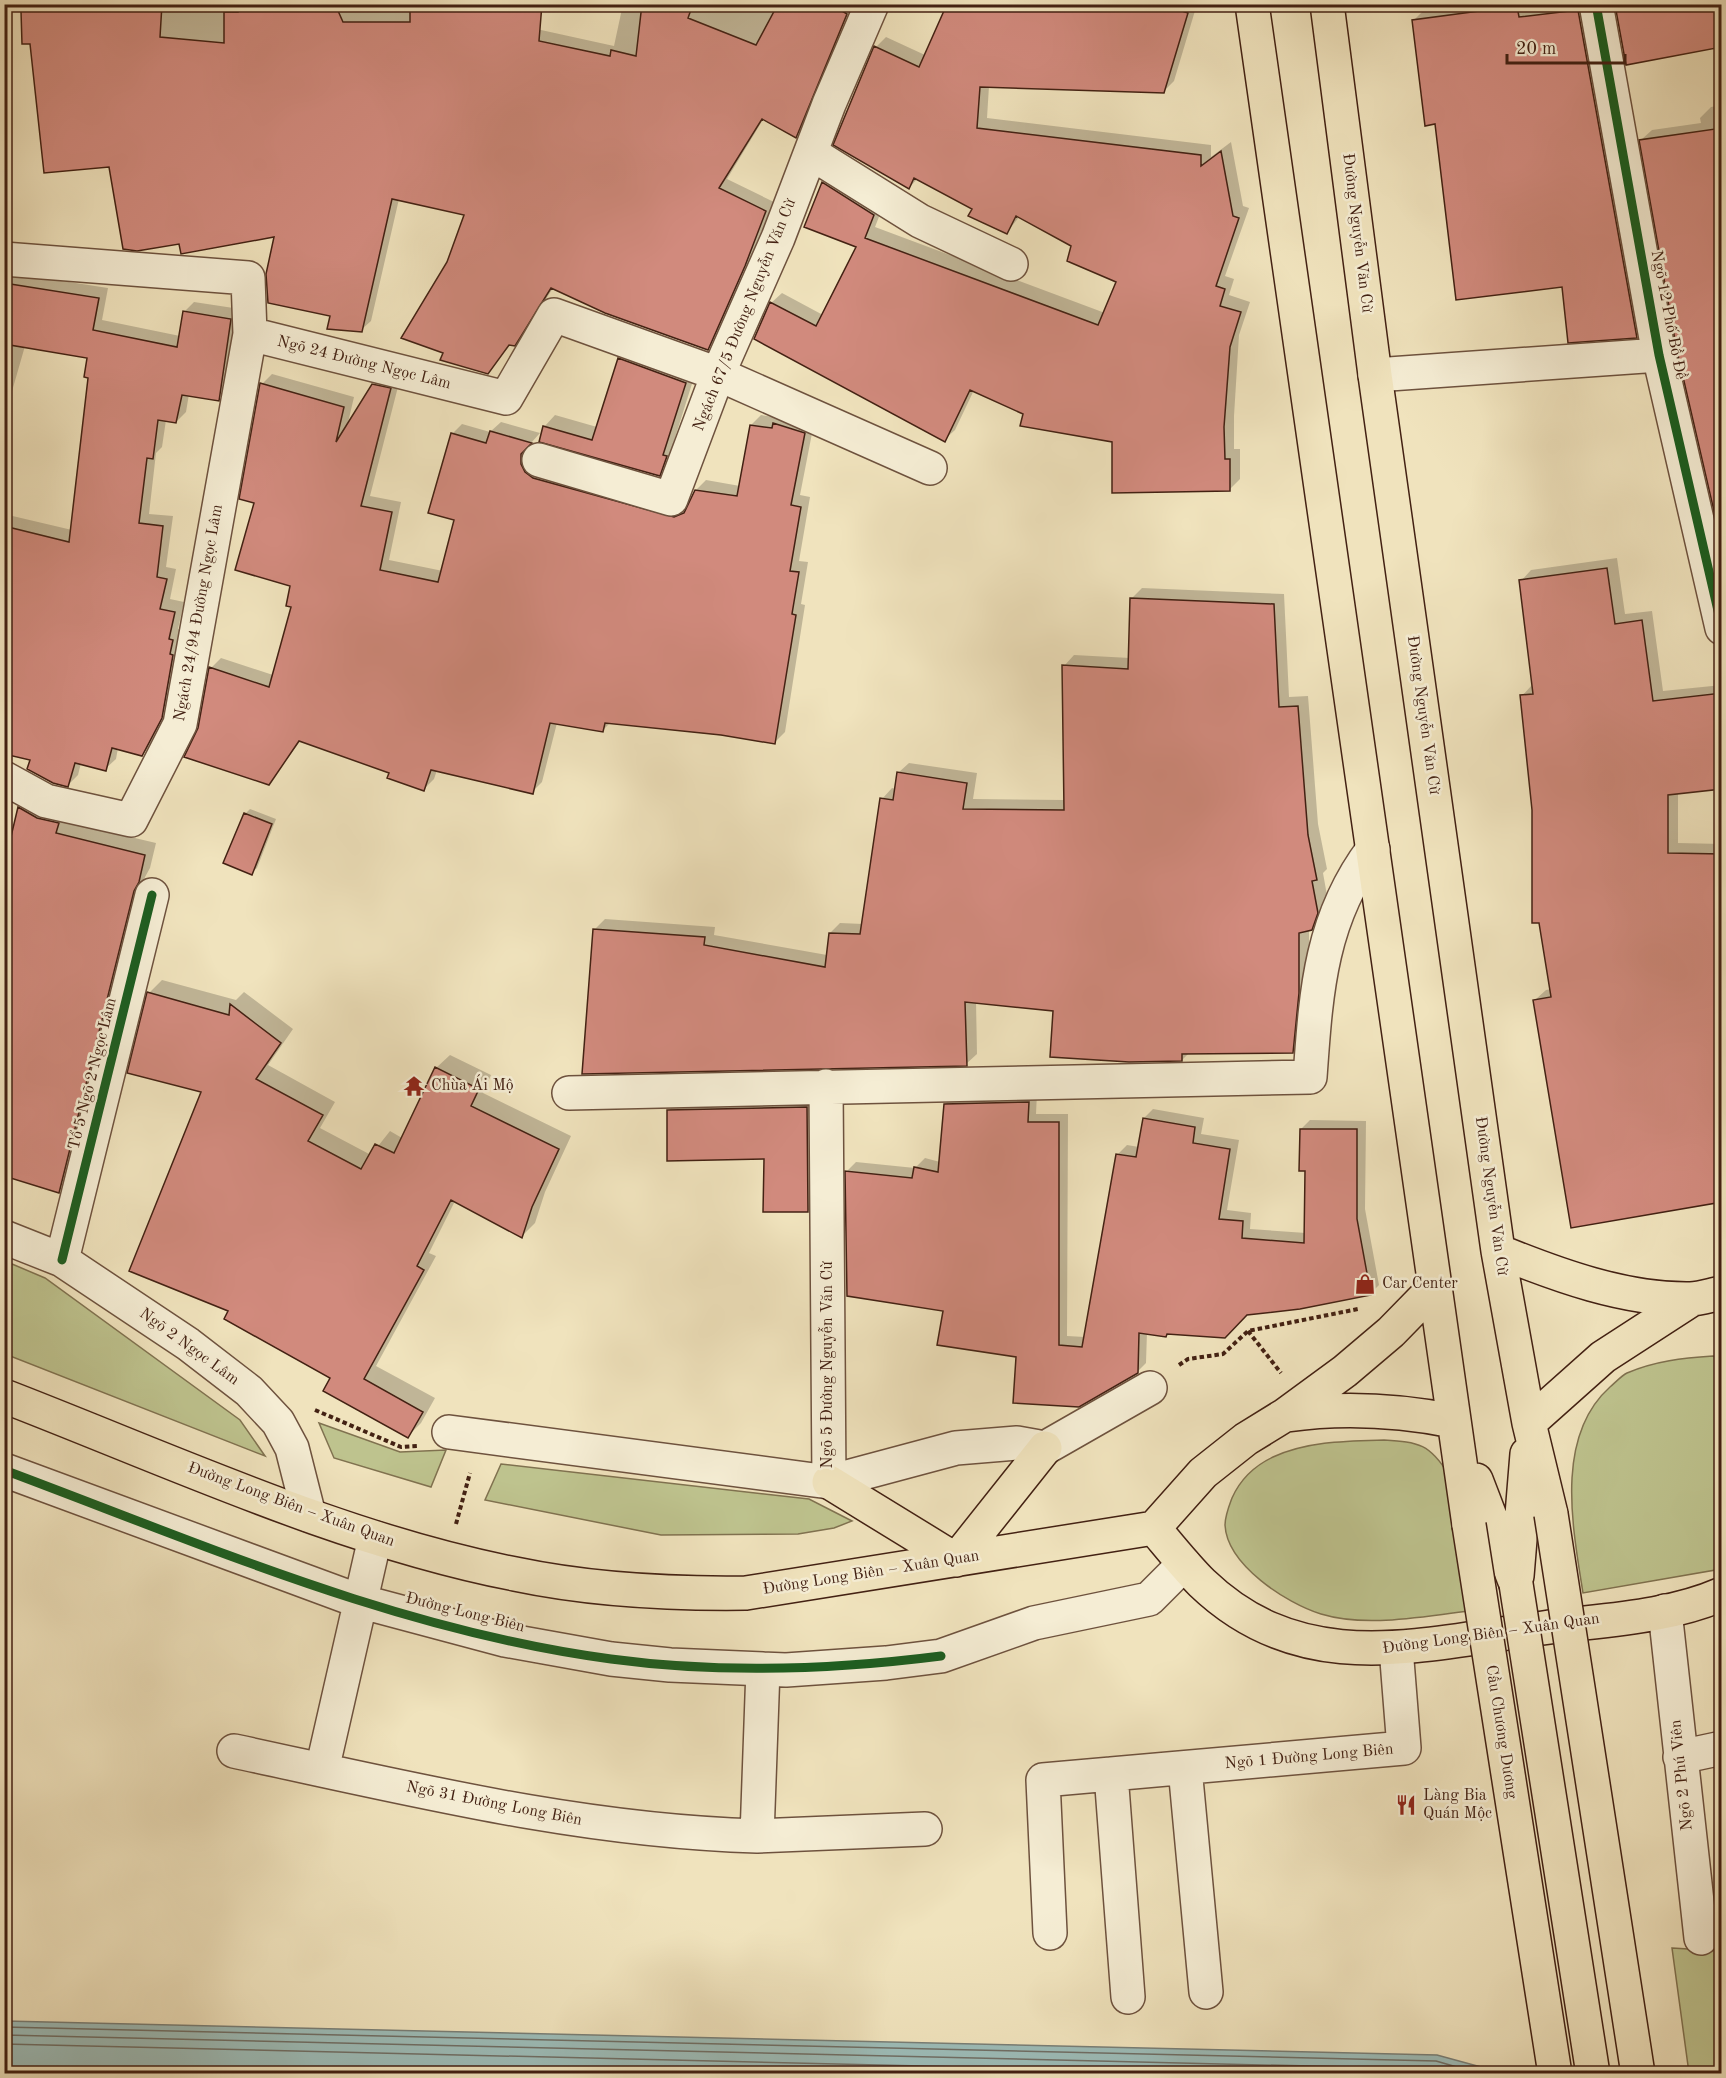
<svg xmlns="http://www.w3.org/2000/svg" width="1726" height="2078" viewBox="0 0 1726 2078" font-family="'Old Standard TT',serif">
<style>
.green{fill:#bec38e;stroke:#807250;stroke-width:1.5}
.water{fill:#9dbdb9;stroke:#797f77;stroke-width:1.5}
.shadow{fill:#0003}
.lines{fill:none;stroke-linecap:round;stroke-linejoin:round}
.shore{stroke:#706f66;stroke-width:1.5}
.building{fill:#d18a7d;stroke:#432113;stroke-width:1.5}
.minor-casing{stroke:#6e523e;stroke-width:36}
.major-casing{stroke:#432113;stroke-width:36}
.path{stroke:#432113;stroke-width:4;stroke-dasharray:4.5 3;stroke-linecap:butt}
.minor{stroke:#f5edd4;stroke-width:33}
.major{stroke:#f0e3bd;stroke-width:33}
.major-bridge-casing{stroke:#432113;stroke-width:36;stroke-linecap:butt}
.major-bridge{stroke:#f0e3bd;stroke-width:33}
.cycleway-casing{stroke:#f5edd4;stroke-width:13}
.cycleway{stroke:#1b5e20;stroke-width:9}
.labels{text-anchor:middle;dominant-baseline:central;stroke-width:5;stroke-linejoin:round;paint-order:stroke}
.street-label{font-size:16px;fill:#432113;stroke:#f5edd4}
.poi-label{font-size:16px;fill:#432113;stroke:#f5edd4;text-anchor:start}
</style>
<rect width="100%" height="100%" fill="#f0e3bd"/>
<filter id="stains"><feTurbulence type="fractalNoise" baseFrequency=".00333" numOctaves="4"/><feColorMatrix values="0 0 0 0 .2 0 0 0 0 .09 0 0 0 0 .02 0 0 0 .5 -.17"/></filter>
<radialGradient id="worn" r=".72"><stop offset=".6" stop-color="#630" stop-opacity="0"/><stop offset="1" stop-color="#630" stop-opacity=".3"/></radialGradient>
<path class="green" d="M5,1261L45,1278L240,1420L265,1456L5,1354Z
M1713,1356L1722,1360L1721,1569L1583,1593C1573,1529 1554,1437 1610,1387C1615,1383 1621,1376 1627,1373C1655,1361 1683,1358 1713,1356Z
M319,1423L400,1452L446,1450L431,1487L334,1458Z
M1384,1440C1419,1442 1430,1444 1449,1475L1470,1611C1423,1616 1367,1628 1321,1614C1286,1603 1227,1565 1225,1525C1225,1516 1229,1506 1232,1498C1240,1480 1254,1466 1273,1457C1308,1441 1347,1441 1384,1440Z
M501,1464L809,1499L852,1521L834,1528L798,1534L661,1535L485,1500Z
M1672,1948L1721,1951V2073H1689Z"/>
<path class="water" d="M5,2021L1437,2055L1503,2073L5,2074Z"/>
<path class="shadow" d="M29,4H423L614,46L623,4H855L805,127L796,136L764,118L727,179L774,202L754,256L717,340L708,349L553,288L523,335L514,344H511L487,372L445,352L448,263L466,214L399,199L371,321L361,330L332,315L276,236L180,242L110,165L32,43L22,11Z
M945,4H1197L1174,81L1164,91L989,86L987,118L1211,145V157L1231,142L1243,206L1249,208L1225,276L1234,279L1229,295L1250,302L1239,335L1234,416V449H1240V479L1229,490L1114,441L1025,413L974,390L955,430L944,440L771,303L782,293L823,315L858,246L806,226L823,183L833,173L884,204L875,227L1105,313L1118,282L1073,245L1020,216L1007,232L974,209L918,178L909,188L876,47L886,37L925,55L947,7Z
M1430,4H1596L1652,320L1636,336L1563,286L1413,21Z
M1722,105V536L1679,351L1641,140L1652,130L1701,123L1700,118L1711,107Z
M4,272L108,288L102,320L180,336L184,312L194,302L240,309L229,389L218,399L189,394L186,412L176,422L166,420L162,447L156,453L149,514L173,516L166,567L176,569L170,599L184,602L178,629L182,630L172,706L152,744L142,755L118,748L116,759L105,769L81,763L78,775L68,785L31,759L4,752V514L72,530L90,377L89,357L25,346L4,419Z
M631,348L696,371L673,444L677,445L670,463L659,474L544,427L555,415L597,427L619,359Z
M272,374L354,397L347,427L373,385L384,375L400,379L370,496L401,502L389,560L443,571L456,519L452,434L462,424L490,432L501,422L540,433L531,443L530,453L543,468L685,508L696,490L706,480L740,486L751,425L761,415L814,423L800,495L810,497L799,561L808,562L801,604L805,605L785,732L775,742L611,722L603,730L557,723L542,782L532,792L437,770L434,779L424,789L390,772L301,740L269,783L200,728L211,668L221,658L273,675L293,605L292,585L256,502L262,384Z
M1617,558L1625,614L1652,611L1663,691L1722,685V788L1678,792V843L1722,844V1201L1535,1000L1546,990L1551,989L1522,696L1532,685L1521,581L1531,570Z
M1142,588L1284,594L1289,697L1308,696L1318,824L1327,869L1323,873L1328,901L1322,918L1309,929V982L1303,1041L1292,1052L1189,1053L1182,1060L1055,1010L976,1001L977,1054L966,1064L595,929L605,919L715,927L714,935L827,955L830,933L840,923L863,924L882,799L892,788L896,789L898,773L909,763L977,773L973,799L1065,800L1064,666L1074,655L1130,658L1132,598Z
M31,796L67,822L156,843L150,868L145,877L71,1180L59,1192L20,808Z
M250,809L276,819L257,868L251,873L245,814Z
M162,980L236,1000L244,992L293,1029L268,1065L335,1102L320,1128L371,1155L390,1131L402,1138L436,1068L450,1055L491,1075L483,1093L571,1136L545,1192L535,1223L522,1236L455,1201L429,1253L436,1256L376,1366L435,1398L421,1423L408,1436L332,1378L230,1310L203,1091L149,993Z
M1037,1093L1036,1114H1068L1067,1336L1085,1337L1118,1154L1127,1145L1139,1147L1144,1118L1153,1109L1204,1118L1201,1134L1239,1140L1227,1210L1251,1213L1250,1229L1306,1233V1169L1301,1129L1310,1120L1366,1121L1365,1209L1379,1285L1370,1294L1147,1332L1146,1363L1137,1372L1017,1356L944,1310L847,1171L856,1162L915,1168L925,1158L940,1162L945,1104L955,1095Z
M817,1097L818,1201L808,1211L765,1158L669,1110L679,1100Z"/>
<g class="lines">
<path class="shore" d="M4,2027L1436,2061L1481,2074
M4,2035L1435,2069L1452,2074
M4,2044L1255,2074"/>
</g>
<path class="building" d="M116,4H162L160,37L224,43V12H238L237,4H335L343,22H410V9H484L485,4H542L539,41L610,56L611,50L636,56L642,4H693L688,18L756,45L778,4H831L847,14L796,138L762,119L719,188L766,211L745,266L708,350L605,313L551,288L515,346L509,345L488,374L440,360L443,353L401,338L447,262L464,215L392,199L362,332L327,329L330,316L268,303L266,274L274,237L181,254L179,244L137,251L123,249L109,167L44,173L30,44H22L21,11L116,10Z
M947,4H1181L1179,10L1188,13L1164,93L980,87L977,128L1201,155V166L1221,151L1233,216L1239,218L1216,286L1225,289L1220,306L1241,312L1230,347L1224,427L1225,459H1230V491L1112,493V442L1020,426L1023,414L970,390L945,442L754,339L770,302L816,326L856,247L804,227L822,182L874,215L865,238L1098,325L1116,282L1067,261L1071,246L1016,216L1007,234L968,216L972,209L914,178L909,189L833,145L874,46L919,67Z
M1722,4V47L1626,65L1615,5Z
M1517,6L1519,17L1578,10L1637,338L1568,343L1562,287L1456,300L1435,124L1425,126L1412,20Z
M1722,128V524H1717L1677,351L1639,140Z
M4,283L99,298L93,330L177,347L183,311L231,319L219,401L182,395L176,423L158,420L153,459L147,458L139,523L163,526L157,577L167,579L160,609L175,612L169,639L173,640L170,654L173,655L162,718L142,756L112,748L106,771L75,763L68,787L53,783L27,769L30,760L4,754V526L69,542L88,378L84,377L87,358L4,344Z
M618,358L686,383L663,455L667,456L660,476L539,442L543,426L592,440Z
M260,383L344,407L336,442L372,384L391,388L361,506L392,512L380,570L438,582L454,520L428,513L451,433L486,443L490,431L532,443L521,454V464L525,472L533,478L674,517L684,513L695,490L737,496L750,425L772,428L773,423L805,433L791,505L801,507L790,571L799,572L792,614L796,615L775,744L721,735L605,723L603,732L550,723L533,794L431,770L424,791L387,778L389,773L299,741L269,785L184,757L198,728L209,667L269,687L291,607L286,606L290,586L235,570L254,503L239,499Z
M1607,568L1615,624L1642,620L1653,701L1722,693V789L1668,795V853L1722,854V1202L1571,1228L1533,1000L1551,997L1539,923H1532V810L1520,695L1533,694L1519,580Z
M1130,598L1274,604L1279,707L1298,706L1308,835L1317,880L1312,881L1318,913L1312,930L1299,933V993L1293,1053L1182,1054V1061L1129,1062L1050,1057L1053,1011L965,1002L967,1066L582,1074L593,929L705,937L704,945L825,967L829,933L860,934L880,798L893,800L897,772L967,783L963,809L1064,810L1062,665L1128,669Z
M18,807L37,818L59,823L56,833L145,855L139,882L134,891L59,1193L4,1176V866Z
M244,813L272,824L252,875L223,863Z
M147,992L229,1015L230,1004L281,1043L256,1079L323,1115L308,1141L361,1169L375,1144L394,1153L435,1067L479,1089L471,1106L559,1149L532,1207L522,1238L451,1200L417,1266L424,1270L364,1379L423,1412L408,1438L323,1391L330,1378L224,1319L228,1311L129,1271L201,1092L127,1073Z
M1029,1102L1028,1122H1059V1345L1082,1347L1116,1154L1136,1157L1143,1118L1195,1127L1193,1143L1230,1149L1219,1219L1243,1221L1242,1238L1304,1243L1305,1171H1299L1300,1129H1357V1219L1371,1295L1300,1309L1247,1315L1225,1338L1167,1334L1166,1337L1139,1333L1138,1373L1079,1407L1013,1403L1016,1357L937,1345L943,1311L847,1296L845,1171L912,1178L914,1167L938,1172L944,1104Z
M807,1107L808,1212H763L764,1159L667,1161V1110Z"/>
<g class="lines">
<g class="minor-casing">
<path id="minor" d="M1596,4L1659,355L1722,628
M811,153L920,221L1011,264
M4,259L248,278L250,334L506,398L554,315L718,374L930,468
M1375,375L1659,355
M539,460L671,499L718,374L778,238L829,104L872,4
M4,778L46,801L131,820L180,724L250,334
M826,1086L829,1482
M569,1093L1310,1077C1316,993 1320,919 1373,849
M4,1237L62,1260L188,1344L249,1391L278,1422L292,1448L309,1515
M62,1260L152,895
M449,1432L829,1482L956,1448L1017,1443L1045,1448L1150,1388
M4,1470L359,1601L505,1640L611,1659L670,1665L786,1670L886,1663L941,1656L1034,1623L1149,1599L1184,1564
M1665,1611L1701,1938
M234,1751C407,1788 579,1831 757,1836L763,1669
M1680,1757L1722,1748
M1185,1768L1206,1992
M322,1770L375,1538
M1111,1774L1128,1997
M757,1836L925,1829
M1050,1933L1043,1780L1404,1748L1396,1648"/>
</g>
<g class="major-casing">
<path id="major" d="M1252,4L1469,1525
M1327,4L1375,375L1498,1251L1529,1423L1551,1514
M1498,1251C1557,1275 1625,1300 1690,1299C1700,1299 1711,1295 1722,1293
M4,1396C170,1460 341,1540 515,1574C591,1590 668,1594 746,1593L1154,1528
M1287,1415C1343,1407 1397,1410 1453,1421
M1529,1423L1603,1357L1691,1300
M1476,1480L1516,1584
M829,1482L956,1560L1045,1448
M1154,1528C1170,1547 1185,1566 1202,1583C1303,1680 1421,1644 1543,1628C1602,1620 1667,1618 1722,1594
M1154,1528L1203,1473L1246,1439L1285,1415L1345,1371L1391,1332L1434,1288
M1517,1576L1527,1454"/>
</g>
<path class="path" d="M1248,1331L1281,1373
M1179,1365L1188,1359L1223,1354L1248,1331L1358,1309
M315,1410L401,1447L417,1446
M456,1524L470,1473"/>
<use href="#minor" class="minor"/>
<use href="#major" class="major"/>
<g class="major-bridge-casing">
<path id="major-bridge" d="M1551,1514L1638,2074
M1469,1525L1555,2074
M1516,1584L1593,2074"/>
</g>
<use href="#major-bridge" class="major-bridge"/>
<g class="cycleway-casing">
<path id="cycleway" d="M1596,4L1659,355L1722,628
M62,1260L152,895
M4,1470C202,1544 400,1631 611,1659C722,1674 831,1670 941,1656"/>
</g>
<use href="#cycleway" class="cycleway"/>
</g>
<defs>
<g id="temple-bare" transform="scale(1.62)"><path d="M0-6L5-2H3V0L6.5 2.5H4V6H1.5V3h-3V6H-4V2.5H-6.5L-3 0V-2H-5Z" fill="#8f2418" stroke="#f5edd4" stroke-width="2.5" paint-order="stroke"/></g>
<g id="shop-bare" transform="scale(1.62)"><path d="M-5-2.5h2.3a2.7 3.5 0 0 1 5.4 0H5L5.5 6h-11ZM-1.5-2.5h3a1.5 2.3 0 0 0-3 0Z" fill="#8f2418" stroke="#f5edd4" stroke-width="2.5" paint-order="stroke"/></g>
<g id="restaurant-bare" transform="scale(1.62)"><path d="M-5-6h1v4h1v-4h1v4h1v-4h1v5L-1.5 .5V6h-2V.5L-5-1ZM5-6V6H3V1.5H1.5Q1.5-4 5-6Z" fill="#8f2418" stroke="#f5edd4" stroke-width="2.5" paint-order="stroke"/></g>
</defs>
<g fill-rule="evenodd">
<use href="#temple-bare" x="414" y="1086"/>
<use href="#shop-bare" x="1365" y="1284"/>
<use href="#restaurant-bare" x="1406" y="1805"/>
</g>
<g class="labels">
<g class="street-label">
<text transform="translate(1357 233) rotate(83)">Đường Nguyễn Văn Cừ</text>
<text transform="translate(745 315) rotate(-68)">Ngách 67/5 Đường Nguyễn Văn Cừ</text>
<text transform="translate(1668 315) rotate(79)">Ngõ 12 Phố Bồ Đề</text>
<text transform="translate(364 363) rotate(14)">Ngõ 24 Đường Ngọc Lâm</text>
<text transform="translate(199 613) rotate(-80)">Ngách 24/94 Đường Ngọc Lâm</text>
<text transform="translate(1423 715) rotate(82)">Đường Nguyễn Văn Cừ</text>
<text transform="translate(93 1074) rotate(-76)">Tổ 5 Ngõ 2 Ngọc Lâm</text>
<text transform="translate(1491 1196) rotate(82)">Đường Nguyễn Văn Cừ</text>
<text transform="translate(189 1347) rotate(36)">Ngõ 2 Ngọc Lâm</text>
<text transform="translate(828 1365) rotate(-90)">Ngõ 5 Đường Nguyễn Văn Cừ</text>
<text transform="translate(291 1505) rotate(20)">Đường Long Biên – Xuân Quan</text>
<text transform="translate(871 1573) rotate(-9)">Đường Long Biên – Xuân Quan</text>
<text transform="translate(465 1613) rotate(14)">Đường Long Biên</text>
<text transform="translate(1491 1634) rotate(-8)">Đường Long Biên – Xuân Quan</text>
<text transform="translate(1501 1732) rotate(81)">Cầu Chương Dương</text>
<text transform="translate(1309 1757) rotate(-5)">Ngõ 1 Đường Long Biên</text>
<text transform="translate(1682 1775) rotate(-96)">Ngõ 2 Phú Viên</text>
<text transform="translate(494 1804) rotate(11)">Ngõ 31 Đường Long Biên</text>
</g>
<g class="poi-label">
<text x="431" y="1086">Chùa Ái Mộ</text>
<text x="1382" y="1284">Car Center</text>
<text x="1423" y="1796">Làng Bia<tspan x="1423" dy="18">Quán Mộc</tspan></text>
</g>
</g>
<rect width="1726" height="2078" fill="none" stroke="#f0e3bd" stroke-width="24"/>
<rect x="6" y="6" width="1714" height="2066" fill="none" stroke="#432113" stroke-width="3"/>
<rect x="12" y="12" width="1702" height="2054" fill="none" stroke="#432113" stroke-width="1.5"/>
<path d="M1507 54v9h118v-9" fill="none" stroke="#432113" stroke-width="3"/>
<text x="1516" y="54" font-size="18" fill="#432113" stroke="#f5edd4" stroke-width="4.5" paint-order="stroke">20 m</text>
<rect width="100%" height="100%" filter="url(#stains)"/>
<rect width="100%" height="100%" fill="url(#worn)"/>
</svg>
